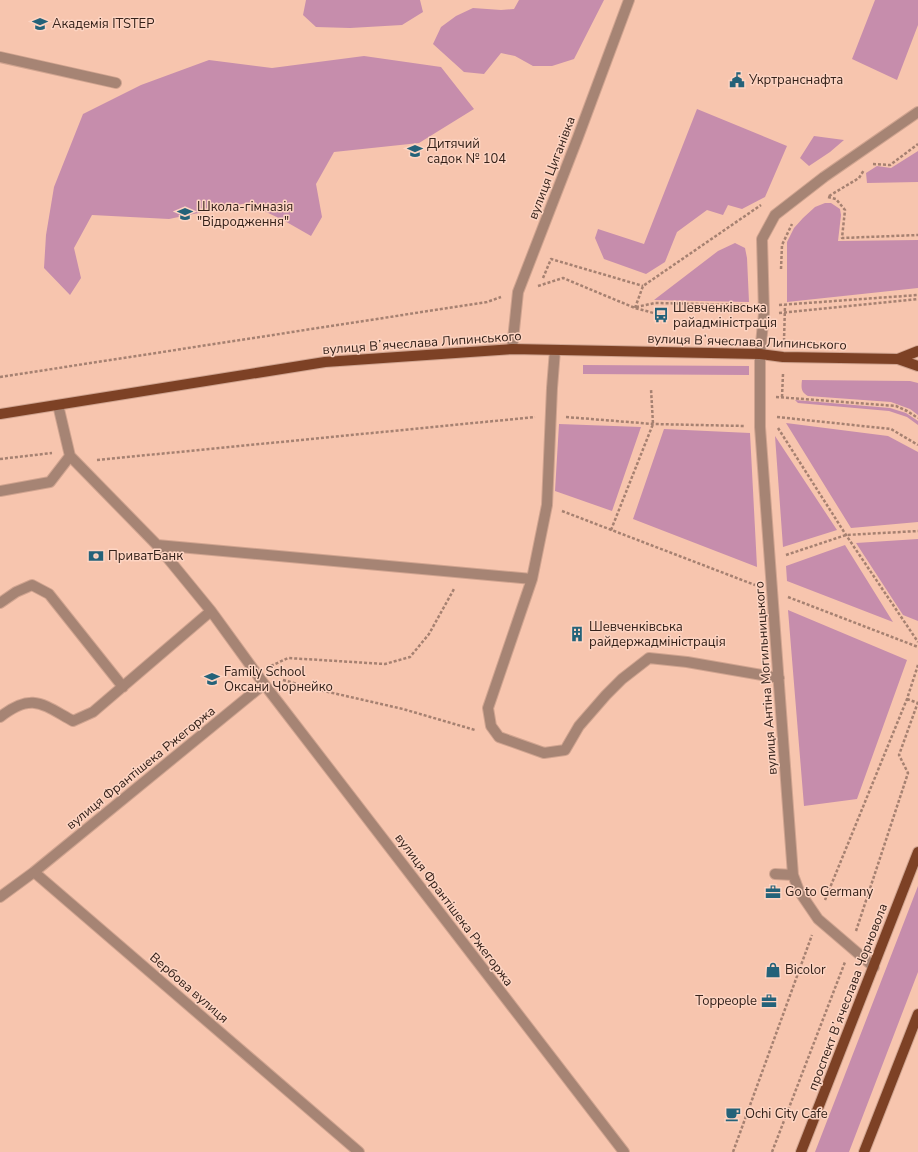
<svg xmlns="http://www.w3.org/2000/svg" width="918" height="1152" viewBox="0 0 918 1152" font-family="'Nunito Sans',sans-serif">
<style>
.green{fill:#c68dac}
.lines{fill:none;stroke-linecap:round;stroke-linejoin:round}
.minor-casing{stroke:#d0a490;stroke-width:12}
.major-casing{stroke:#d0a490;stroke-width:12}
.path{stroke:#a68171;stroke-width:2.5;stroke-dasharray:3 2;stroke-linecap:butt}
.minor{stroke:#a68474;stroke-width:10}
.major{stroke:#7d4125;stroke-width:10}
.labels{text-anchor:middle;dominant-baseline:central;stroke-width:3;stroke-linejoin:round;paint-order:stroke}
.poi-label{font-size:13px;fill:#35221a;stroke:#fdd4c2;text-anchor:start}
.street-label{font-size:13px;fill:#35221a;stroke:#fdd4c2}
</style>
<rect width="100%" height="100%" fill="#f7c5ae"/>
<path class="green" d="M306,0H420L423,12L402,25L350,28L316,27L303,15Z
M519,0H604L574,59L552,66H533L515,56L501,53L484,74L464,72L433,44L441,27L456,16L473,8L501,10L514,9Z
M875,0H918V25L897,80L852,59Z
M364,56L441,67L474,109L419,143L334,152L316,184L322,217L311,236L283,220L247,203L169,219L92,215L74,248L81,278L70,295L44,268L46,235L54,187L83,114L141,85L209,60L272,68Z
M697,109L787,146L765,197L742,209L728,205L723,215L707,210L677,232L665,262L646,274L604,259L595,238L598,229L644,244Z
M814,136L844,140L830,152L809,166L800,158Z
M918,151V182L867,183L866,173L877,166L891,168Z
M825,203H831L840,209L841,215L838,241L918,240V288L787,302V242L794,228L803,218L815,207Z
M735,243L745,248L747,258L749,302L654,300L718,251Z
M583,365L749,366V375L583,374Z
M802,380L910,381L918,383V415L910,409L891,402L808,396C801,392 801,388 802,380Z
M795,400L890,408L906,413L918,421V425L907,417L889,411L798,403Z
M786,423L888,436L918,452V522L851,528Z
M559,424L641,427L612,511L555,491Z
M664,429L750,433L757,567L633,519Z
M775,436L837,530L783,547Z
M918,539V621L903,615L856,543Z
M845,545L893,622L787,581L786,566Z
M788,610L907,660L857,799L804,806Z
M918,886V972L849,1152H815Z"/>
<g class="lines">
<g class="minor-casing">
<path id="minor" d="M0,57L116,83
M512,349L518,292L578,137L629,0
M58,405L70,456L157,545L211,611L264,684L624,1152
M0,491L50,482L70,456
M157,545L532,579L547,505L552,388L555,350
M532,579L488,708L491,726L499,737L544,753L565,750L579,726L606,695L622,679L649,658L687,662L779,678
M0,603L16,592L32,585L49,594L123,687
M0,717C32,692 42,704 73,721L93,712L211,611
M34,872L264,684
M775,874L793,875
M0,897L34,872L359,1152
M874,967L818,919L799,891L793,875L760,427V354L764,313L762,239L775,215L824,177L918,112"/>
</g>
<g class="major-casing">
<path id="major" d="M898,359L918,351
M0,414L325,362L512,349L760,354L783,357L898,359L918,366
M801,1152L918,852
M864,1152L918,1014"/>
</g>
<path class="path" d="M873,164L890,165L918,144
M829,196L859,178L864,170
M828,197L836,199L845,210L842,238L918,235
M781,269L782,245L792,224
M543,278L551,259L643,286
M538,286L563,278L635,308L661,315
M779,305L918,295
M636,307L655,303L748,305
M635,308L643,286L761,205
M779,313L918,299
M784,341L785,305
M0,377L487,302L501,297
M776,397L896,406L907,411L918,418
M782,397L783,374
M566,417L653,424L745,426
M777,417L891,429L918,445
M778,428L846,535L918,642
M0,459L52,453
M97,460L535,417
M562,511L755,585
M611,530L653,424L651,389
M786,555L846,535L918,531
M788,597L918,647
M271,666L288,658L385,664L410,657L429,634L454,589
M283,680L324,691L403,709L475,730
M907,699L918,703
M825,900L907,699L918,665
M856,931L908,773L899,755L918,702
M733,1152L812,935
M772,1152L845,962"/>
<use href="#minor" class="minor"/>
<use href="#major" class="major"/>
</g>
<defs>
<g id="school-bare" transform="scale(1.2)"><path d="M0-5L7-2L0 1L-7-2ZM-4 1L0 2.5L4 1V4Q0 6-4 4Z" fill="#246279" stroke="#fdd4c2" stroke-width="2.5" paint-order="stroke"/></g>
<g id="civic-bare" transform="scale(1.2)"><path d="M-.6-6.5H3V-4.5H.6V-3L4-1V1h2V6H-6V1h2V-1L-.6-3ZM-1.2 2.5V6h2.4V2.5Z" fill="#246279" stroke="#fdd4c2" stroke-width="2.5" paint-order="stroke"/></g>
<g id="bus-bare" transform="scale(1.2)"><path d="M-5-6H5V4H4V6H2V4H-2V6H-4V4H-5ZM-3.5-4V0h7V-4ZM-3.5 1.2v1.5H-2V1.2ZM2 1.2v1.5H3.5V1.2Z" fill="#246279" stroke="#fdd4c2" stroke-width="2.5" paint-order="stroke"/></g>
<g id="bank-bare" transform="scale(1.2)"><path d="M-6-4H6V4H-6ZM0-2.3a2.3 2.3 0 1 0 0 4.6a2.3 2.3 0 1 0 0-4.6Z" fill="#246279" stroke="#fdd4c2" stroke-width="2.5" paint-order="stroke"/></g>
<g id="building-bare" transform="scale(1.2)"><path d="M-4-6H4V6H1V3H-1V6H-4ZM-2.5-4.3h1.7v1.8h-1.7ZM.8-4.3h1.7v1.8H.8ZM-2.5-1h1.7V.8h-1.7ZM.8-1h1.7V.8H.8Z" fill="#246279" stroke="#fdd4c2" stroke-width="2.5" paint-order="stroke"/></g>
<g id="office-bare" transform="scale(1.2)"><path d="M-6-3h4V-5.5h4V-3h4V5H-6ZM-1-4.5V-3h2v-1.5ZM-6 0V1H6V0Z" fill="#246279" stroke="#fdd4c2" stroke-width="2.5" paint-order="stroke"/></g>
<g id="shop-bare" transform="scale(1.2)"><path d="M-5-2.5h2.3a2.7 3.5 0 0 1 5.4 0H5L5.5 6h-11ZM-1.5-2.5h3a1.5 2.3 0 0 0-3 0Z" fill="#246279" stroke="#fdd4c2" stroke-width="2.5" paint-order="stroke"/></g>
<g id="cafe-bare" transform="scale(1.2)"><path d="M-5.5-4.5H6V0H3Q3 3.5 0 3.5H-2.5Q-5.5 3.5-5.5 0ZM3-3.2v2h1.7v-2ZM-6 4.5H4V6H-6Z" fill="#246279" stroke="#fdd4c2" stroke-width="2.5" paint-order="stroke"/></g>
</defs>
<g fill-rule="evenodd">
<use href="#school-bare" x="40" y="24"/>
<use href="#civic-bare" x="737" y="80"/>
<use href="#school-bare" x="415" y="151"/>
<use href="#school-bare" x="185" y="214"/>
<use href="#bus-bare" x="661" y="315"/>
<use href="#bank-bare" x="96" y="556"/>
<use href="#building-bare" x="577" y="634"/>
<use href="#school-bare" x="212" y="679"/>
<use href="#office-bare" x="773" y="892"/>
<use href="#shop-bare" x="773" y="970"/>
<use href="#office-bare" x="769" y="1001"/>
<use href="#cafe-bare" x="733" y="1114"/>
</g>
<g class="labels">
<g class="poi-label">
<text x="52" y="24">Академія ITSTEP</text>
<text x="749" y="80">Укртранснафта</text>
<text x="427" y="144">Дитячий<tspan x="427" dy="15">садок № 104</tspan></text>
<text x="197" y="207">Школа-гімназія<tspan x="197" dy="15">"Відродження"</tspan></text>
<text x="673" y="308">Шевченківська<tspan x="673" dy="15">райадміністрація</tspan></text>
<text x="108" y="556">ПриватБанк</text>
<text x="589" y="627">Шевченківська<tspan x="589" dy="15">райдержадміністрація</tspan></text>
<text x="224" y="672">Family School<tspan x="224" dy="15">Оксани Чорнейко</tspan></text>
<text x="785" y="892">Go to Germany</text>
<text x="785" y="970">Bicolor</text>
<text x="757" y="1001" text-anchor="end">Toppeople</text>
<text x="745" y="1114">Ochi City Cafe</text>
</g>
<g class="street-label">
<text transform="translate(552 168) rotate(-69)">вулиця Циганівка</text>
<text transform="translate(747 342) rotate(2)">вулиця Вʼячеслава Липинського</text>
<text transform="translate(422 343) rotate(-4)">вулиця Вʼячеслава Липинського</text>
<text transform="translate(766 678) rotate(-94)">вулиця Антіна Могильницького</text>
<text transform="translate(141 768) rotate(-39)">вулиця Франтішека Ржегоржа</text>
<text transform="translate(454 910) rotate(53)">вулиця Франтішека Ржегоржа</text>
<text transform="translate(189 988) rotate(41)">Вербова вулиця</text>
<text transform="translate(848 997) rotate(-69)">проспект Вʼячеслава Чорновола</text>
</g>
</g>
</svg>
